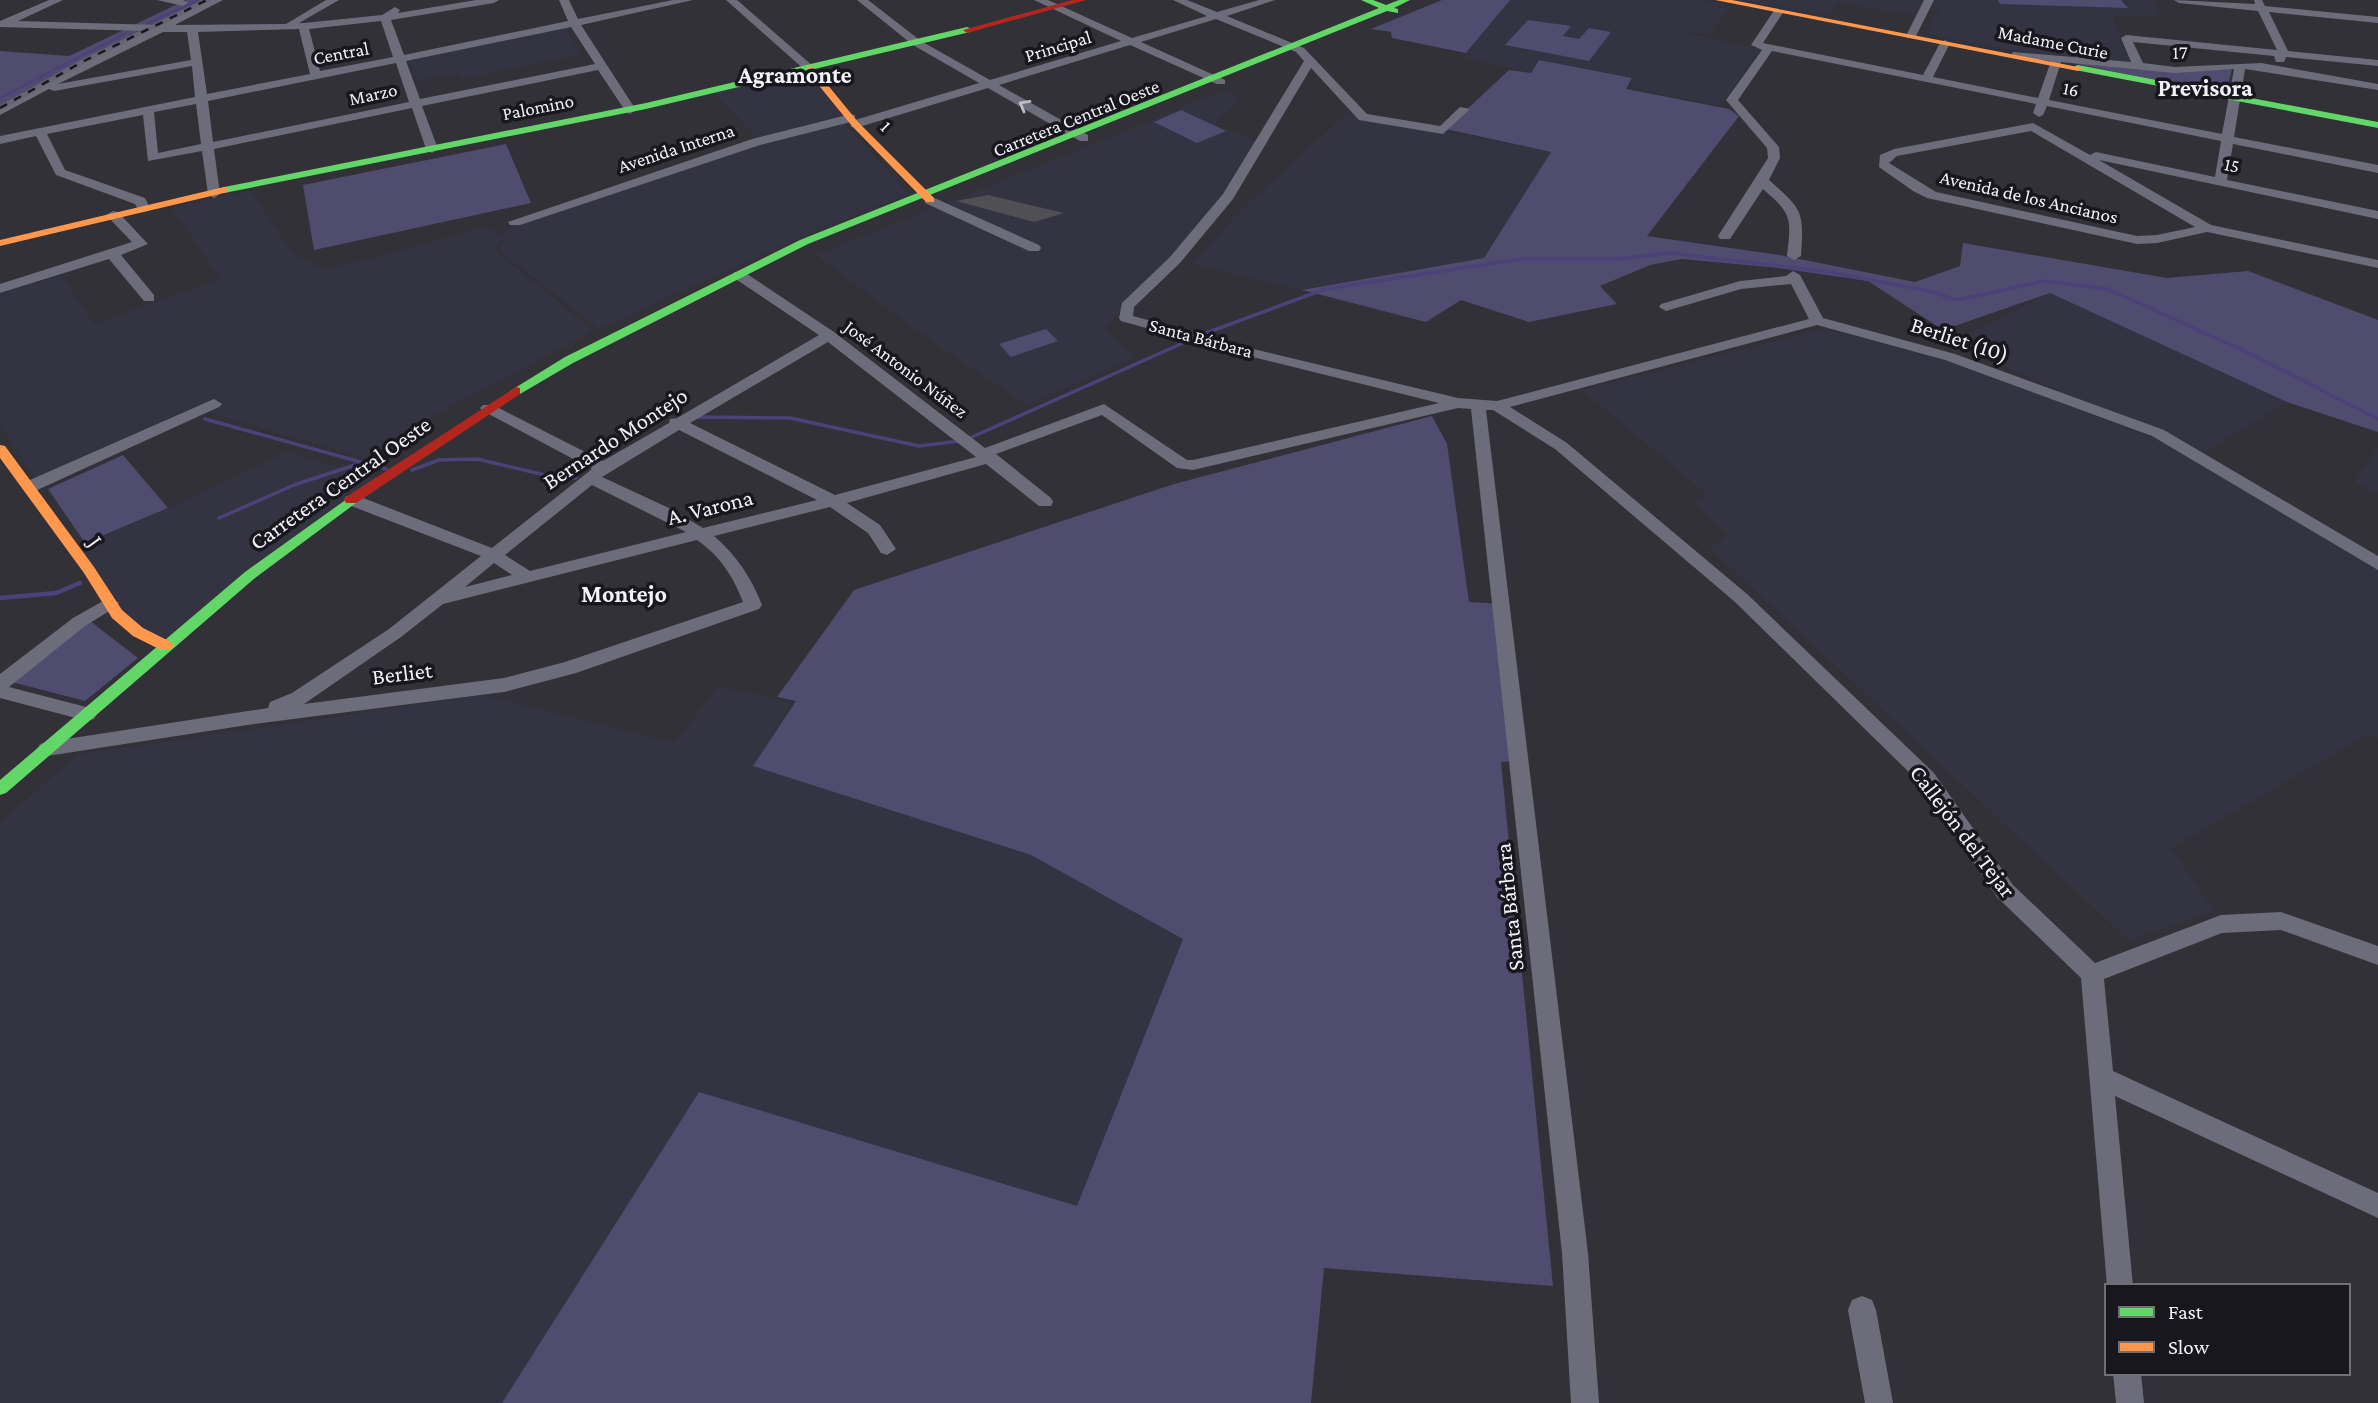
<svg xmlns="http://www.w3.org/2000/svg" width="2378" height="1403" viewBox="0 0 2378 1403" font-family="'Crimson Pro',serif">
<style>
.built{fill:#343342}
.green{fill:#504c70}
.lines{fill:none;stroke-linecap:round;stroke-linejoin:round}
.stream-far2{stroke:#4b427a;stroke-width:2.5}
.stream-far1{stroke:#4b427a;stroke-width:3.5}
.stream{stroke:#4b427a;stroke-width:4.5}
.building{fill:#4f4f54}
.street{fill:#6d6c7a;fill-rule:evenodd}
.fast{fill:#63d668;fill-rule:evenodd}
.slow{fill:#ff974d;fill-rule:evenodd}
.jam{fill:#b3261e;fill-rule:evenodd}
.rail-casing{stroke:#67666e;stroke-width:4.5}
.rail{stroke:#18171d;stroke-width:2.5;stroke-dasharray:8;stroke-linecap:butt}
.oneway{stroke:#bdbcc7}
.labels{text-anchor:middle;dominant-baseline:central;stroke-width:7;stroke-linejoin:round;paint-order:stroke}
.far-street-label{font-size:19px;fill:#f3f2fa;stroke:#18171d}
.street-label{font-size:23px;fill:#f3f2fa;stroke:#18171d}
.far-district-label{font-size:24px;font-weight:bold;fill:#f3f2fa;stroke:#18171d}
.neighbourhood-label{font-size:24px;font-weight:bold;fill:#f3f2fa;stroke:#18171d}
</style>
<rect width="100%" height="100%" fill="#313137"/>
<path class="built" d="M1510,0H1701L1732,6L1708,35L1670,29L1761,49L1720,106L1630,88L1634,78L1538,60L1530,72L1463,58Z
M1741,0H2153L2161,17L2112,15L2130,64L2010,50L1926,34L1940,7L1922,4L1913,15L1838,3L1830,16Z
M566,27L580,54L464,79L459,73L418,81L408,60Z
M810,69L851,118L760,140L712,91Z
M1223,90L1241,99L1214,124L1257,142L1224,193L1171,259L1144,283L1104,330L1136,357L1027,405L930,340L816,255L1178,110L1201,119L1179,108Z
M1347,113L1551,152L1484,258L1302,290L1192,264L1245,206Z
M843,122L909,194L804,236L599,329L501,252L504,229L759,144Z
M251,191L294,255L323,268L363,261L486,226L502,238L495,250L594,331L458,402L365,458L192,408L35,478L0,426V294L61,275L94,324L220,279L171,207Z
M2050,293L2287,402L2203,453L1949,343Z
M1825,328L1962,365L2163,442L2378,570V738L2369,734L2171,848L2214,910L2129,941L1727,564L1710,547L1728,535L1694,502L1707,495L1582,390Z
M2378,447V494L2354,482Z
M287,452L381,480L166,646L138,632L74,549L183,502Z
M718,686L793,702L754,766L1031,855L1184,939L1077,1207L699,1092L502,1403H0V823L78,754L484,695L675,743Z"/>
<path class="green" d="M186,0H214L0,113V51L69,56Z
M1442,0H1510L1466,53L1392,38L1391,32L1371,29Z
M1998,0H2121L2128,8L2000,4Z
M1528,20L1571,26L1563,36L1579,39L1589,28L1611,32L1589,61L1505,45Z
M1539,60L1632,78L1626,89L1729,109L1739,116L1647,236L1779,255L1915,282L1960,266L1963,243L2167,278L2248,271L2378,320V432L2287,402L2050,293L1943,330L1868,281L1779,268L1682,259L1650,265L1600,286L1617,304L1529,322L1461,300L1426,322L1302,290L1484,258L1551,152L1446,129L1509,70L1531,73Z
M2062,61L2174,72L2232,69L2226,94Z
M1181,110L1226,131L1197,143L1154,122Z
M506,144L531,203L314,250L303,185Z
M1046,329L1058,341L1011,357L999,344Z
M1432,416L1447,444L1469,602L1502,604L1527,760L1501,762L1553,1286L1324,1268L1311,1403H502L699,1092L1077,1206L1183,939L1031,855L753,766L796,701L777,697L854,590L1174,484Z
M123,455L168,508L85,543L48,489Z
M90,621L138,658L85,701L12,682Z"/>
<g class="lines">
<path class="stream-far2" d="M147,24L198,0
M0,98L124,34"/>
<path class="stream-far1" d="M697,417L790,418L919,446L959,441
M205,419L386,469
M972,437L1201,335L1325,289L1521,259H1616L1671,253L1828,272L1925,290L1957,300L2045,281L2108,289L2240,349L2378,419
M412,470L439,460L477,459L562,479L576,478
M219,518L294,485L358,464"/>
<path class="stream" d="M0,598L56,593L80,583"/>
</g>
<path class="building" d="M988,195L1064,213L1034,222L956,201Z"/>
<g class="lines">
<path class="street" d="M49,0H63L18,21L159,25L210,0H223L175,25L286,24L326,0H339L299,23H304L382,15L395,7L400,10L398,13L476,0H499L494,3L391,20L404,55L568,21L559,0H569L578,19L673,0H693L581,25L636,110L630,114L626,112L598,70L422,106L438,149L432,153L426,149L412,108L214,149L220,194L214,198L208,194L202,151L148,161L143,115L47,134L65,170L145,198L150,208L144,212L139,211L135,204L56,175L36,136L0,144V136L195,97L192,66L54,91L49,89L0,115V106L146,31L0,27V21ZM381,21L393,57L320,71L309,29ZM571,27L595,64L420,99L406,61ZM299,29L310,74L207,94L198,32ZM163,32H187L191,60L58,84ZM396,63L409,102L213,142L208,101ZM196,104L201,144L158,153L154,112Z
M157,0H183L188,3L183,6Z
M726,0H737L814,67V71H806Z
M857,0H868L921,41L990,80L1121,41L1034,0H1048L1132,38L1207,16L1173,0H1187L1217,12L1259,0H1275L1227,16L1304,48L1367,114L1440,126L1460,107L1470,109L1443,134L1359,120L1311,68L1233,199L1180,263L1134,307L1133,316L1241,346L1458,398L1497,401L1809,319L1791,284L1741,289L1666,311L1659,307L1661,304L1740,281L1786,276L1793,271L1800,275L1823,318L1955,354L2164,430L2378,556V570L2152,436L1945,360L1817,325L1510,407L1567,443L1747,594L1934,773L2013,885L2095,963L2221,915L2281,912L2378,946V965L2281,930L2222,933L2104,979L2113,1071L2378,1193V1218L2115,1096L2133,1286H2107L2081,978L1997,897L1920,783L1735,602L1555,449L1493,410H1486L1588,1253L1599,1403H1571L1562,1253L1471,409L1458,408L1193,470L1177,468L1102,415L996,454L1051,498L1053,502L1051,506H1039L986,464L847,503L880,525L896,549L887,555L881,553L868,533L830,507L714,536C737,556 751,577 762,605L759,609L576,673L504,692L254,724L47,756L40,754L37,749L40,744L47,742L268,708L270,702L292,693L389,629L481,556L346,504L344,500L346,496H358L492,548L592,469L483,411L480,408L483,405H493L603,461L669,423L670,419L677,418L819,335L734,278V272H744L834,332L985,448L1104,404L1187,460H1193L1439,403L1232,352L1121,321L1119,318L1122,303L1170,257L1223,194L1304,61L1296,52L1216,19L1141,42L1225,80V84H1217L1130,45L999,85L1088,135V141H1080L988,88L859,127H851V122L760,145L520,225H510L508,222L752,139L851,114L855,115V120L979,83L913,45ZM828,342L976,457L835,495L690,423ZM679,430L817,500L703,528L669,508L602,477ZM592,485L686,532L530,571L505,555ZM697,540C720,556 733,576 743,602L565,662L504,678L304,704L401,637L443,604ZM494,563L512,575L465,587Z
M1924,0H1934L1915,38H1907L1906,36Z
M2174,0L2255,4L2254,0H2262L2265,6L2378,17V23L2269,12L2288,51L2378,60V66L2286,57L2284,62H2276L2274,56L2133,42L2143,63L2175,67L2261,63L2378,84V90L2245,69L2234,137L2378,165V173L2233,144L2227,180L2378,211V219L2099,160L2211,225L2378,260V268L2207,232L2157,243L2137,244L1927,198L1913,191L1879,167L1880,155L1894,149L2033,123L2090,155L2096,152L2215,177L2221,141L2047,106L2043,115L2039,117L2033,113L2036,104L1772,51L1738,100L1779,147L1780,158L1769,180C1803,210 1804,211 1801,256L1794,260L1787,256C1791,218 1793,215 1763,189L1730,239H1720L1718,236L1768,158L1767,148L1726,100L1762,50L1751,45L1775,9L1784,11L1763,43L1923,75L1940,43L1945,40L1950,43L1933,77L2038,98L2051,61L2017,57L2012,54L2013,52L2131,62L2121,38L2126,35L2277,50L2258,11L2179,3ZM2061,62L2175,73L2234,69L2222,134L2049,100ZM2031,131L2195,227L2157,235L2137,236L1936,192L1889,163L1897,156Z
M930,196L1039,245L1041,248L1039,251H1029L925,203V197Z
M113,211L118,212L148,244L121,255L154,295V301H144L109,259L0,293V284L132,242L106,215Z
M214,399L222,404L219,407L35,491L29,492L21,487L23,483Z
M110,597L119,603L116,607L85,626L9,687L94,709L97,714L94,719L87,721L0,698V674L73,618Z
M1862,1296L1872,1300L1876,1310L1893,1403H1865L1848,1310L1852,1300Z
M2113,1373H2141L2144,1403H2116Z"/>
<path class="fast" d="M1361,0H1373L1386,5L1399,0H1410L1394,8L1398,9V13L1387,11L808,244L573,363L520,394H512L510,391L565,357L800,240L1379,8Z
M967,27L970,28V32L646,109L224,193L219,190L224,187L646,103Z
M2078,65L2378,122V128L2075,70V66Z
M351,496L358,500L356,503L255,578L6,793L0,795V780L245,572Z"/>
<path class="slow" d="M1715,0H1732L2083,68L2078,71Z
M807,67H813L858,122L934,198V202H926L852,126L807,71Z
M224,187L228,188V192L0,246V240Z
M0,445L5,446L94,567L122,610L143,628L171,642L174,646L171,650H161L133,636L112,618L84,573L0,458Z"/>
<path class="jam" d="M1072,0H1086L967,33L963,30Z
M516,387L520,388V394L356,503H346L344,500L346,497Z"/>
<g class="rail-casing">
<path id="rail" d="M0,108L84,61L207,0"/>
</g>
<use href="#rail" class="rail"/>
</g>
<defs><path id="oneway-chevron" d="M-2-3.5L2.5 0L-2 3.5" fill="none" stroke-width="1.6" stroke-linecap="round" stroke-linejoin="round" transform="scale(1.75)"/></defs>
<use class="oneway" href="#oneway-chevron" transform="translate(1024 105) rotate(-151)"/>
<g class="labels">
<g class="far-street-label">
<text transform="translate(2053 42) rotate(11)">Madame Curie</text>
<text transform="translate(1058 46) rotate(-17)">Principal</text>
<text transform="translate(2180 52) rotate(-1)">17</text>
<text transform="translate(341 53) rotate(-11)">Central</text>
<text transform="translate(2071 89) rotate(11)">16</text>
<text transform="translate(373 94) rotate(-12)">Marzo</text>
<text transform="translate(538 107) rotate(-11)">Palomino</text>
<text transform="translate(1076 118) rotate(-22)">Carretera Central Oeste</text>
<text transform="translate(886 126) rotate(46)">1</text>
<text transform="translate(676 148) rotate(-18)">Avenida Interna</text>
<text transform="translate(2232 165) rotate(12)">15</text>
<text transform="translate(2029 197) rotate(13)">Avenida de los Ancianos</text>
<text transform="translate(1201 338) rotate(15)">Santa Bárbara</text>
<text transform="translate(906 369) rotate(37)">José Antonio Núñez</text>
</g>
<g class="street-label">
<text transform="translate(1960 339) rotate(18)">Berliet (10)</text>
<text transform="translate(615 438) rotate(-33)">Bernardo Montejo</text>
<text transform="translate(340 483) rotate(-35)">Carretera Central Oeste</text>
<text transform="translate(710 507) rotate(-14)">A. Varona</text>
<text transform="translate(96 541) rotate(54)">J</text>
<text transform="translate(402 673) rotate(-7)">Berliet</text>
<text transform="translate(1963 831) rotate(53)">Callejón del Tejar</text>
<text transform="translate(1509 907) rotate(-96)">Santa Bárbara</text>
</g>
<g class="far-district-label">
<text x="795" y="74">Agramonte</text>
<text x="2205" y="87">Previsora</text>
</g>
<g class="neighbourhood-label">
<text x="624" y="593">Montejo</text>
</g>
</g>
<rect x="2105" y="1284" width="245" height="91" fill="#18171d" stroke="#706f75" stroke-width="2"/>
<rect x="2119" y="1307" width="35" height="10" fill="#63d668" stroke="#706f75" stroke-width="2"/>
<text x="2168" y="1319" font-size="21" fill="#f3f2fa">Fast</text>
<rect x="2119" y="1342" width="35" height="10" fill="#ff974d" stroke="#706f75" stroke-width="2"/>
<text x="2168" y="1354" font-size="21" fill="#f3f2fa">Slow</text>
</svg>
